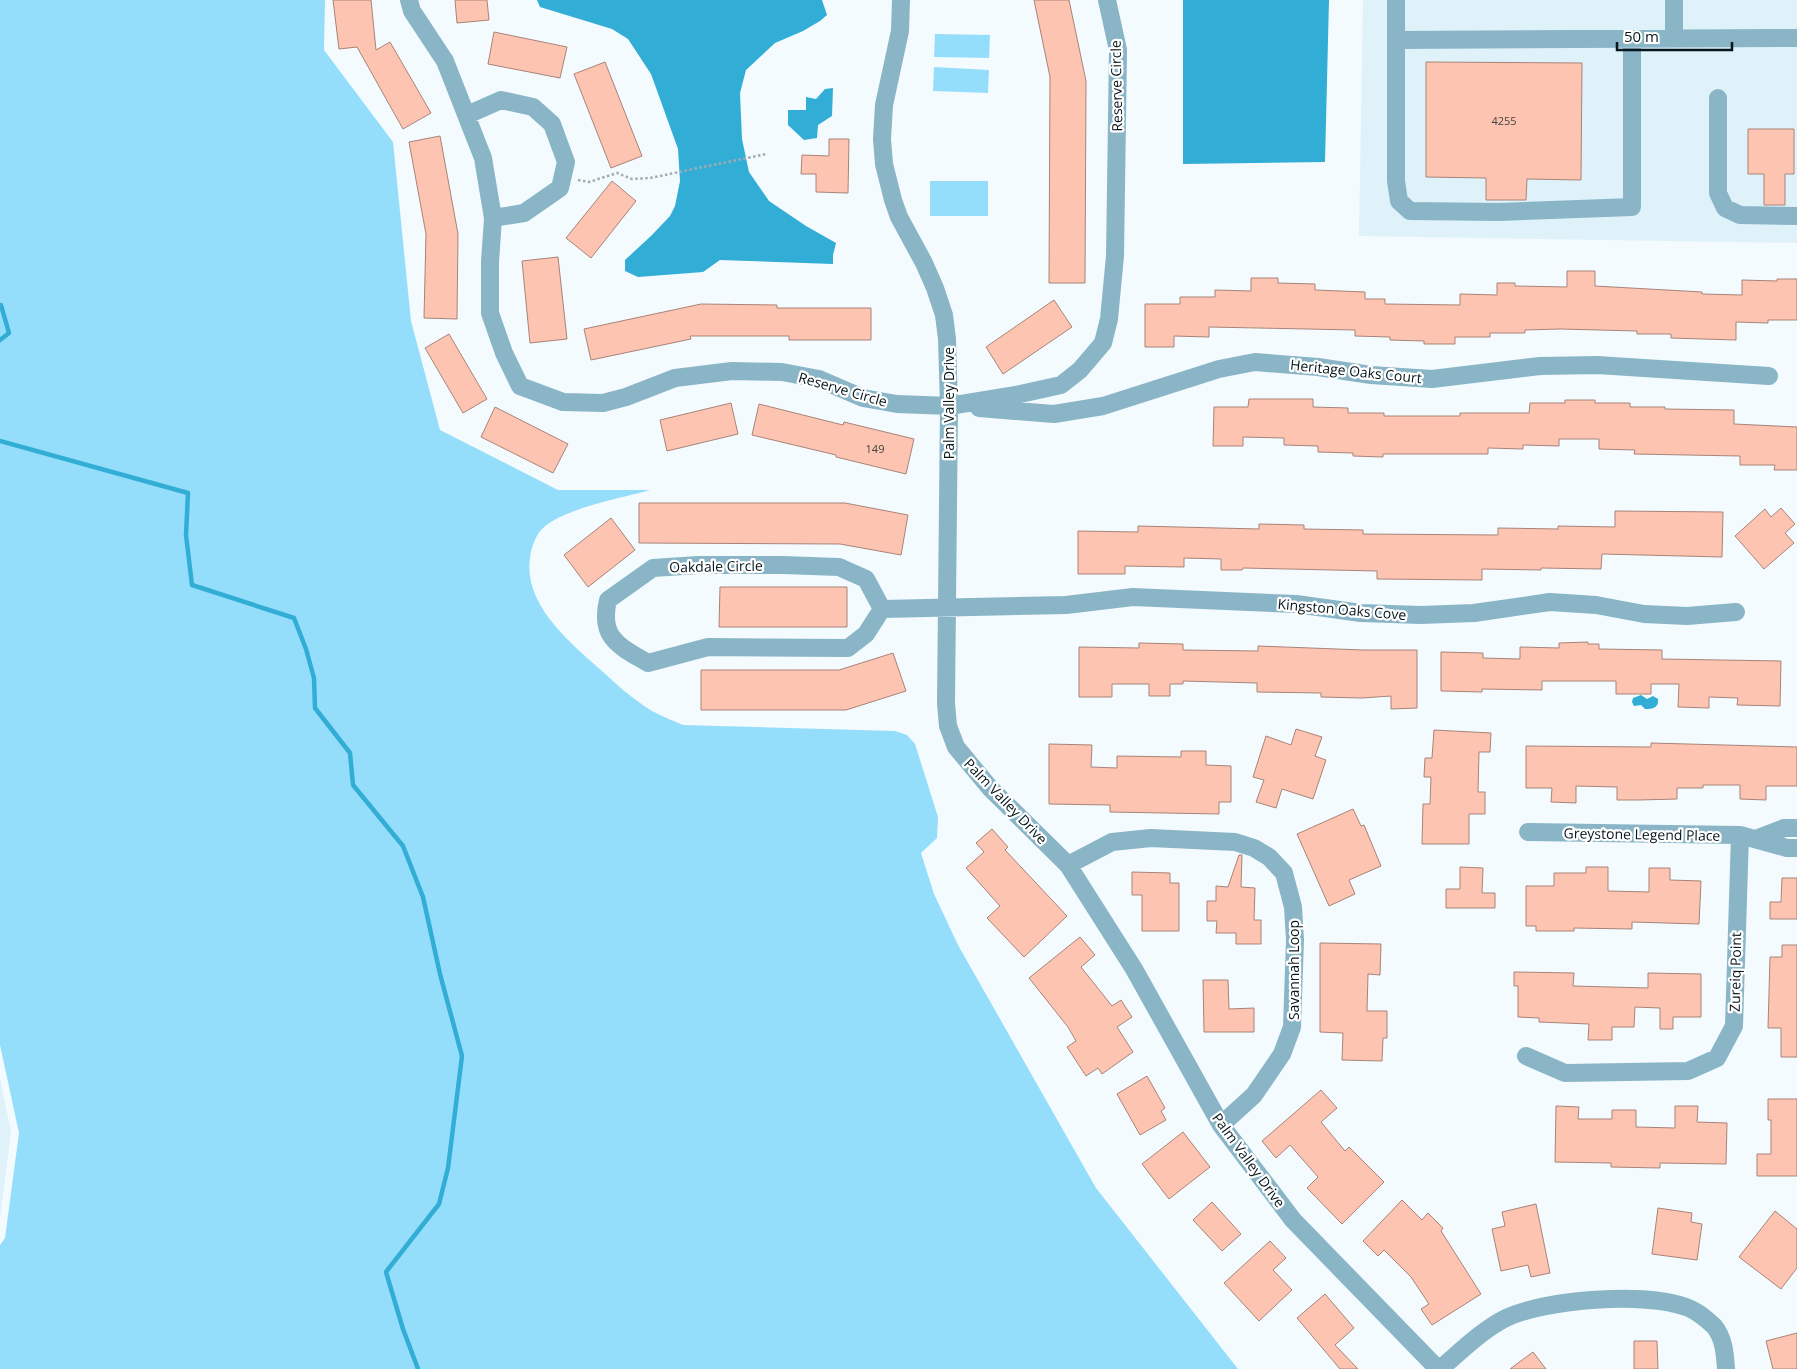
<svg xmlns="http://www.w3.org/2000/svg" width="1797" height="1369" viewBox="0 0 1797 1369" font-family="'Open Sans',sans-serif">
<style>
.built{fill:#dff2f9}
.green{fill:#95defb}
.water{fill:#32add5}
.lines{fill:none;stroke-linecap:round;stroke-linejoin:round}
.stream{stroke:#32add5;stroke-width:4.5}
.building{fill:#fec4b2;stroke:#a88378}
.path{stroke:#a1acb1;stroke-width:2.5;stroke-dasharray:2.5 2.5;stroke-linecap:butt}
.minor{stroke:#89b5c7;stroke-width:18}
.labels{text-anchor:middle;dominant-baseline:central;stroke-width:4.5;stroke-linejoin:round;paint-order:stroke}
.number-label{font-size:11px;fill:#454242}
.street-label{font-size:14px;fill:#07171c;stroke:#fff}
</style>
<rect width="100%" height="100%" fill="#f3fbff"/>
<path class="built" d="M1363,0H1797V243L1359,236Z
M0,1079L11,1132L0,1218Z"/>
<path class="green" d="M0,0H325L324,50L393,142L411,321L440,430L558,490H650C622,498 560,509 541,530C535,537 531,549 530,558C523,604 570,643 602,671C617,685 634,700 652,711C662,716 673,721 683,725L895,731L907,735L915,744L938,817L937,838L921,853L934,894L958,945L1096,1188L1238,1369H0V1245L5,1238L19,1133L0,1045Z
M935,34L990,35L989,58L934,57Z
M934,67L989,70L988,93L933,91Z
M930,181H988V216H930Z"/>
<path class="water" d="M537,0H822L827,15L820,21L803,31L775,43L746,70L740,93L742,139L749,172L769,201L806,226L836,243L833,255V264L720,260L703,272L638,277L625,271V260L652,235L670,216L675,206L680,181L678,149L651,74L628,39L612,29L540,7Z
M1183,0H1329L1325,162L1183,164Z
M833,88L832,116L818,125L817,138L804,140L788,125V110H806V97L816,99L825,89Z
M1641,695L1647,699L1653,696L1658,699C1659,708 1652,709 1645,709L1641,705L1634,706L1632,702L1633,698Z"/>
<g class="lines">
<path class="stream" d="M0,305H1L9,333L0,340
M0,441L188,493L186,535L192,585L294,618L306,649L314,678L315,708L350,753L353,785L403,846L423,897L440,974L462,1056L448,1168L439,1204L386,1272L403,1329L418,1369"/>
</g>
<path class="building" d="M333,0H371L376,50L390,42L431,113L403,129L357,47L339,49Z
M455,0H487L489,20L457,23Z
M1034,0H1069L1086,81L1085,283H1049L1050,77Z
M494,32L567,47L560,78L488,64Z
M605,62L642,156L611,168L574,74Z
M1426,62L1582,63L1581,180L1527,179L1526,200H1486V178L1426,177Z
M1748,129H1794V174H1785V205H1764V174H1748Z
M440,136L458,234L457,319L424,318L426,234L409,142Z
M829,139H849L848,193L816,192V174H801L802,155L829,156Z
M612,181L636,201L591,258L566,238Z
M558,257L567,339L530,343L522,261Z
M1567,271H1595V286L1702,292V294L1742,295V280L1777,281V279H1797V320H1768V323L1736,322V340L1671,338V334H1637V331L1560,329L1525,330V333H1490V337H1455V344H1424V341L1390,340V337L1355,336V330L1209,327V337L1174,336V347H1145V304H1180V297H1215V290L1251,291V278H1278V283L1315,284V290L1365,292V299H1385V304L1460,305V294L1497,295V283H1515V286L1567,287Z
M1054,300L1072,327L1003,374L986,347Z
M701,304L777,305V308H871V340H789V336H690L691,339L591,360L584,329Z
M449,334L487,399L463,413L425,348Z
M1249,399H1313V407L1348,408V413H1384V416H1460V413H1529L1530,403H1565V400H1595V403H1630V407H1665V409L1734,410V424L1797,427V470H1774L1775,465H1740V456L1634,454L1635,450L1599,449V439H1559V446L1523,445V449L1488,448V454H1383V457L1353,456V453L1318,452V446L1284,445V438L1243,437V446H1213L1214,407H1248Z
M731,403L738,434L667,451L660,420Z
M759,404L843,425L844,422L914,439L906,474L836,457V455L752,435Z
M495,407L568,444L553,473L481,437Z
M639,503H845L908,515L901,555L840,544L639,543Z
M1781,508L1795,524L1785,533L1794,543L1764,569L1735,536L1765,509L1771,517Z
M1615,511L1723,512L1722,557L1602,554L1601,569L1541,568V570L1482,569V580L1377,579V571L1243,568L1242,570H1221V559L1184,558V567L1125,566V574H1078V531L1138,532V526L1259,529V524L1304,525V529L1363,530V534L1498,535V528L1558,529V526L1615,527Z
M611,518L635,550L588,587L564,555Z
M720,587H847V627H719Z
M1588,642V644H1599V649L1662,650V659L1781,661L1780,706L1737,705L1738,698L1709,697V708L1678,707L1679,684H1651V694H1616V681H1542V690L1482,689V692L1441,691V652L1483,653V658L1520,659V647L1559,648V643Z
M1139,643L1183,644V650L1258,651V646L1363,650H1417V708L1391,709V696L1362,698L1321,697V693L1257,692V683L1183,681V684H1170V696H1149V684H1112V697H1079V647L1139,648Z
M893,653L906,691L846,710H701V670H839Z
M1296,729L1322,737L1315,756L1326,760L1313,799L1282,789L1276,808L1256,802L1264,780L1253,777L1266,736L1291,745Z
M1434,730L1491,733L1490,752H1479L1478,792H1485V814H1469V844H1422L1423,804H1430L1431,777H1424L1425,758H1432Z
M1651,743L1797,747V786H1766V800L1740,799V785H1703V788H1677V799L1639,800H1617V787L1576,786V803L1551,802L1552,788H1526V746L1651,747Z
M1049,744L1092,745L1091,767L1117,768V756L1181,757V751H1206V765L1231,766V802H1219V814L1110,812V805L1049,804Z
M1353,809L1361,826L1364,825L1381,866L1349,880L1355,894L1329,906L1297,834Z
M992,829L1008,847L1005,850L1067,916L1024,957L987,918L1000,906L966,868L984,852L976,843Z
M1239,855H1242L1241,887L1255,888L1254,920H1261V944H1236V933H1216L1217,921H1207V901H1216V886L1228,887Z
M1460,867L1483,868L1482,893H1495V908H1446V889H1460Z
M1586,867H1608V891L1649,892V868H1670V880L1701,881L1699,924L1632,922V929L1574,928V931H1536V926H1526V886H1554V873H1586Z
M1132,872L1170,873V883H1179V931H1142V895H1132Z
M1782,878H1797V919H1770V902H1781Z
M1080,937L1095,955L1081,967L1112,1006L1121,1000L1132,1017L1117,1027L1133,1052L1102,1074L1098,1068L1086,1076L1067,1047L1076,1041L1068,1027L1029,978Z
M1320,943L1381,944L1380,975L1368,974L1367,1011H1387V1038H1383L1382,1061L1342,1060L1343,1033L1320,1032Z
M1782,945H1797V1057H1781V1028H1768L1770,957H1782Z
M1514,972L1574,973L1573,986L1648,988V973L1701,974V1017H1673V1029H1660V1008L1635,1007L1634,1027H1612V1040H1588L1589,1024L1539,1022V1018L1518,1017V986H1514Z
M1203,980H1228L1229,1009L1254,1008V1032H1204Z
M1147,1076L1165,1108L1161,1111L1166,1120L1140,1135L1117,1094Z
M1321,1090L1337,1108L1321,1122L1345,1151L1349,1147L1384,1182L1342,1224L1307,1188L1318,1177L1290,1145L1276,1158L1262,1141Z
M1768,1099H1797V1176H1757V1154H1771V1120H1768Z
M1556,1106L1579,1107L1578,1119H1612V1110H1636V1127L1675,1128V1106H1698L1697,1122L1727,1123L1726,1164L1660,1163V1168L1611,1167V1163L1555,1162Z
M1183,1132L1210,1167L1169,1199L1142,1164Z
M1402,1200L1422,1220L1428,1213L1443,1228L1441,1231L1481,1294L1432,1325L1421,1309L1429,1304L1411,1277L1384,1250L1378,1256L1363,1241Z
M1212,1202L1241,1234L1222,1251L1193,1220Z
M1536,1204L1550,1273L1531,1277L1528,1265L1501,1271L1492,1229L1505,1226L1502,1212Z
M1658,1208L1692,1213L1691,1222L1702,1224L1697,1260L1652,1254Z
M1775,1211L1797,1229V1268L1781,1289L1739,1257Z
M1270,1241L1286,1258L1273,1270L1292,1290L1259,1321L1224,1283Z
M1325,1294L1354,1328L1335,1345L1358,1369H1340L1297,1318Z
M1797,1333V1369H1773L1766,1341Z
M1634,1341H1657L1658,1369H1634Z
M1533,1352L1546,1369H1510Z"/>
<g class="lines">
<path class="path" d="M578,180L589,182L617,173L632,179L650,178L766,154"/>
<path class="minor" d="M409,0L412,11L445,61L483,158L493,218L490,262V313L504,353L520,386L563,402L603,403L626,397L675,378L732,371L782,372L819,379L863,398L897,404L949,406L1016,395L1061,385L1080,370L1103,343L1109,319L1115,256L1118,50L1107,0
M901,0L900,31L884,105L882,139L884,164L893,200L899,217L924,263L935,288L944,315L947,339L949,406L946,703L948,726L956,747L990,788L1068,865L1134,969L1221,1125L1293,1220L1438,1369
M1396,0V181L1399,201L1410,211L1499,212L1632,207V39
M1674,38V0
M1396,40L1797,38
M1718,98V193L1725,208L1740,215L1797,216
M467,115L501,100L533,107L552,124L566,162L560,188L524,213L493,218
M979,408L1054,414L1103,406L1219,369L1255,362L1318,367L1371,375L1432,379L1540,366L1597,365L1769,376
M698,565H783L839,567L866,579L882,609L866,634L848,648L708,647L648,663C619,646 599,638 608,600L653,568Z
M882,609L1066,605L1133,597L1296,604L1361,613L1421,615L1474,613L1550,602L1596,605L1644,614L1687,616L1736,612
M1528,832L1740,835L1787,848H1797
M1756,839L1784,828H1797
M1068,865L1112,842L1151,838L1235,842L1254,848L1269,857L1284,873L1293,907L1295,940L1292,1027L1282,1054L1254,1095L1221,1125
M1526,1056L1565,1073L1688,1071L1717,1058L1734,1026L1740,835
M1440,1369C1461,1351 1482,1330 1506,1318C1546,1299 1645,1292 1686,1307C1696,1310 1706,1319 1714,1326C1724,1338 1725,1354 1726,1369"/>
</g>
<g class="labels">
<g class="number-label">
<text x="1504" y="120">4255</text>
<text x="875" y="448">149</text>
</g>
<g class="street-label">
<text transform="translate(1116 86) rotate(-91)">Reserve Circle</text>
<text transform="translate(1356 371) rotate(6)">Heritage Oaks Court</text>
<text transform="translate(843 389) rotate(16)">Reserve Circle</text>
<text transform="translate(948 403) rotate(-90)">Palm Valley Drive</text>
<text transform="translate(716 566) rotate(-1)">Oakdale Circle</text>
<text transform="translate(1342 609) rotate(5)">Kingston Oaks Cove</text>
<text transform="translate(1006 801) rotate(46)">Palm Valley Drive</text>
<text transform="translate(1642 834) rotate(1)">Greystone Legend Place</text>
<text transform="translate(1293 970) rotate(-90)">Savannah Loop</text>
<text transform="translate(1735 972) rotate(-89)">Zureiq Point</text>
<text transform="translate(1249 1160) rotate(54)">Palm Valley Drive</text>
</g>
</g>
<path d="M1617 42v8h115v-8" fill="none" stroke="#07171c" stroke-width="2.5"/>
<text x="1624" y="42" font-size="15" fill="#07171c" stroke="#ffffff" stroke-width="4" paint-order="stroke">50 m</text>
</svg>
